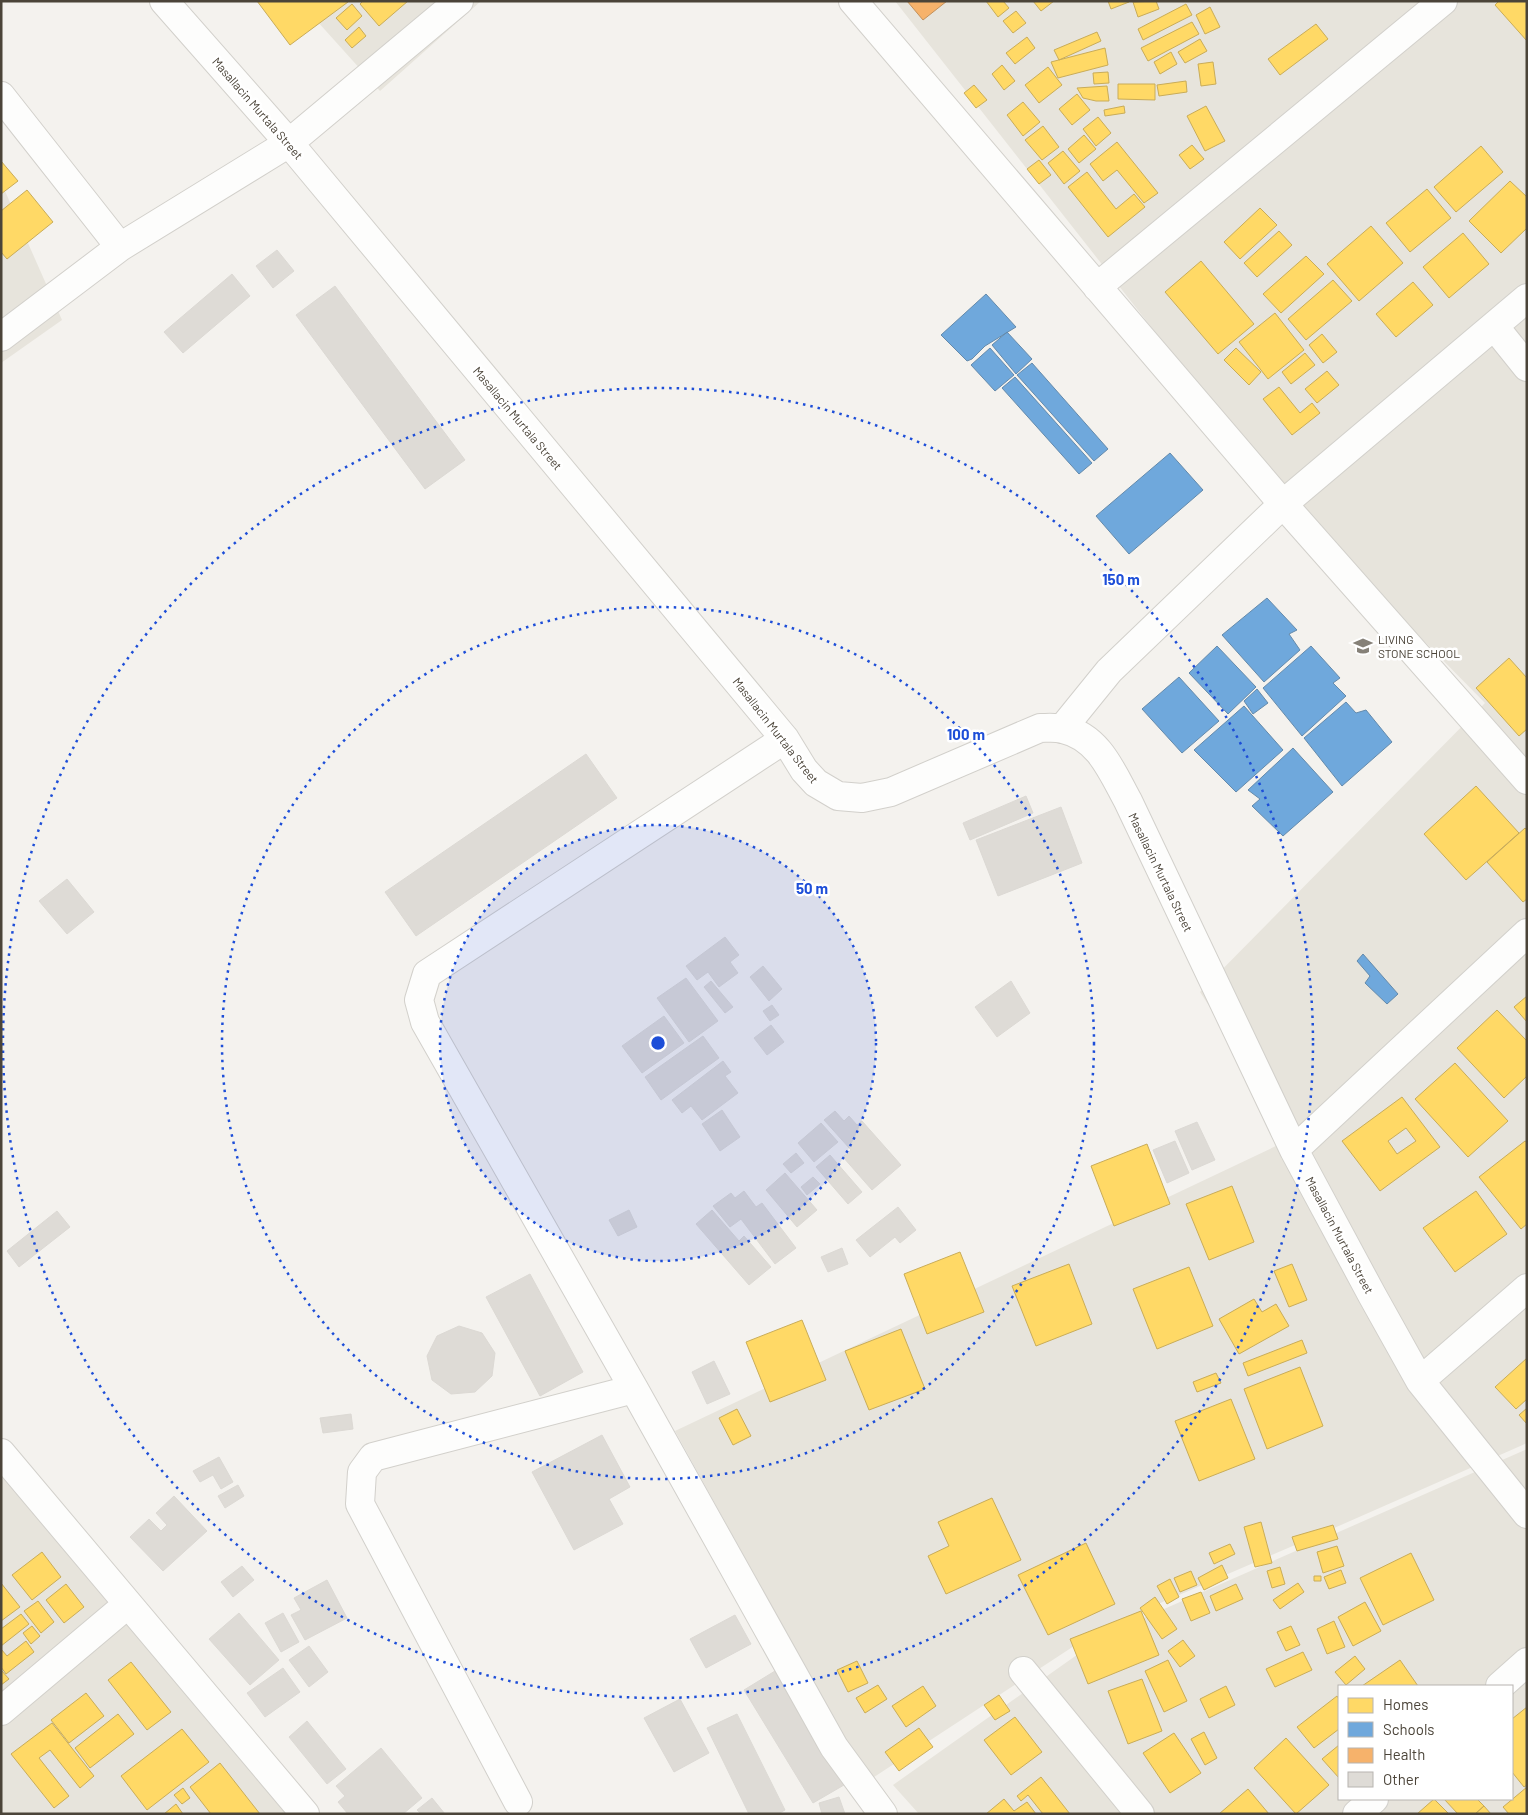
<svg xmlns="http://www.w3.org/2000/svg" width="1528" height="1815" viewBox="0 0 1528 1815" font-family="Barlow,sans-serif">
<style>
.residential{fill:#e7e4dc;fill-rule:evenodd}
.homes{fill:#ffd966;stroke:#c9ac58;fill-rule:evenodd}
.schools{fill:#6fa8dc;stroke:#648aab}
.health{fill:#f6b26b;stroke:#c3915c}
.building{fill:#dedbd6;stroke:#dcd9d4}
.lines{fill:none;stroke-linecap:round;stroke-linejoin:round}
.minor-casing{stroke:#d2d0cb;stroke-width:30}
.minor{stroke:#fdfdfc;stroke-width:28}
.ring{fill:none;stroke:#1d4ed8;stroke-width:2.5;stroke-dasharray:2.5 5}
.labels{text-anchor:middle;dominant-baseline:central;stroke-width:5;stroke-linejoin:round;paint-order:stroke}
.street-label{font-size:12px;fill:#4b4439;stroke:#fff}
.poi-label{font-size:12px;fill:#4b4439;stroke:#fff;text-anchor:start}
.centre{fill:#1d4ed8;stroke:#fff;stroke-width:2.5}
.ring-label{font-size:15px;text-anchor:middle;font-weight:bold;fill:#1d4ed8;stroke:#fff;stroke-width:5;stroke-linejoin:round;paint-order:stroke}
</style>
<rect width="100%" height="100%" fill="#f4f2ee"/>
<path class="residential" d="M299,1H481L380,91Z
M895,1H1527V1443L1316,1536L1100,1629L868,1781L675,1431L1295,1137L1200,992L1485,703L1295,510Z
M1,182L62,320L1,363Z
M1527,1449V1814H919L893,1785L1105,1635ZM1339,1686H1512V1799H1339Z
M1,1460L295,1814H1Z"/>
<path class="homes" d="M257,1H348V2L290,45Z
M363,1H408L379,26L360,4Z
M986,1H1003L1009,8L998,17Z
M1033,1H1054L1041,11Z
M1108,1H1129V2L1111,9Z
M1156,1L1159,9L1138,17L1133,2Z
M1499,1H1527V41L1495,5Z
M352,4L362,16L347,30L336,18Z
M1186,4L1192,15L1143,40L1138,29Z
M1210,7L1220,27L1205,34L1196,15Z
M1016,11L1026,23L1013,33L1003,21Z
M1192,22L1199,34L1148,61L1141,48Z
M1316,24L1328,39L1280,75L1268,59Z
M359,27L366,36L352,48L345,40Z
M1097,32L1101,41L1059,60L1054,50Z
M1027,37L1035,48L1015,64L1006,53Z
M1200,39L1207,51L1185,63L1178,52Z
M1105,48L1108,65L1058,78L1051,62Z
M1171,52L1177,64L1160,74L1154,62Z
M1213,62L1216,84L1201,86L1198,64Z
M1002,65L1015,81L1004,90L992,74Z
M1048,67L1062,85L1039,103L1025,85Z
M1108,72L1109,83L1094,84L1093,73Z
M1186,81L1187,92L1159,96L1157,85Z
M1118,84H1155V100L1118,99Z
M974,85L987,100L976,108L964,93Z
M1107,86L1109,101H1096L1083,98L1077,88Z
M1077,94L1090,110L1072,125L1059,109Z
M1023,102L1040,122L1023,136L1007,115Z
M1124,106L1125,113L1105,116L1104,110Z
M1206,106L1225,141L1205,151L1187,116Z
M1098,117L1111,133L1096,146L1083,129Z
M1043,126L1059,147L1042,160L1025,140Z
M1084,135L1096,149L1079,163L1068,149Z
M1117,142L1158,193L1144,203L1117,170L1103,181L1090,164Z
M1192,145L1204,159L1190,169L1179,155Z
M1481,146L1503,172L1456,212L1434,187Z
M1063,151L1080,171L1064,184L1048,163Z
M1039,160L1051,175L1039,184L1027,169Z
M1,161L18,181L1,194Z
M1087,172L1116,209L1134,194L1145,207L1108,237L1068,187Z
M1510,181L1527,197V228L1501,253L1469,221Z
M1427,189L1451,218L1410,252L1386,223Z
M27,190L53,222L7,259L1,252V211Z
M1260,208L1277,225L1240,259L1224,242Z
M1371,226L1403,263L1359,301L1327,264Z
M1279,231L1292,245L1257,277L1244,263Z
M1463,233L1489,264L1449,298L1423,267Z
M1306,256L1324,274L1281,313L1263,294Z
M1201,261L1254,324L1218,354L1165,292Z
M1333,280L1352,301L1306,340L1288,319Z
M1413,282L1433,305L1396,337L1376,314Z
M1275,313L1304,350L1268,379L1239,342Z
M1322,334L1337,352L1323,363L1309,345Z
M1236,348L1261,372L1249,385L1224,360Z
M1305,353L1315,365L1291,384L1282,372Z
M1327,371L1339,385L1317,403L1305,389Z
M1279,387L1300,413L1312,403L1320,413L1292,435L1263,399Z
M1509,658L1527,678V729L1519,736L1476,688Z
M1476,786L1519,833L1466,880L1424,834Z
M1525,828L1527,830V899L1523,902L1487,862Z
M1527,996V1022L1514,1007Z
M1497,1010L1527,1041V1076L1504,1098L1457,1048Z
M1455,1063L1508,1121L1468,1157L1415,1099Z
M1402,1097L1440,1147L1380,1191L1342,1141ZM1406,1128L1416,1141L1397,1154L1388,1141Z
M1525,1141L1527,1142V1224L1521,1229L1479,1177Z
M1147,1144L1170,1204L1114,1226L1091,1166Z
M1232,1186L1254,1242L1209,1260L1186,1204Z
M1476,1191L1507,1234L1455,1272L1423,1228Z
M960,1252L984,1312L927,1334L904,1274Z
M1069,1264L1092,1324L1036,1346L1012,1286Z
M1292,1264L1307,1300L1289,1307L1274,1271Z
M1189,1267L1213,1326L1157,1349L1133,1289Z
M1254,1299L1262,1312L1276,1304L1289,1326L1239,1354L1219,1319Z
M802,1320L826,1380L770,1402L746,1342Z
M901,1329L925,1389L869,1410L845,1351Z
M1302,1340L1307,1353L1248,1376L1243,1363Z
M1527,1358V1399L1516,1409L1495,1387Z
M1300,1367L1323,1426L1267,1449L1244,1389Z
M1216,1373L1221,1383L1197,1392L1193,1382Z
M1231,1399L1255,1459L1199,1481L1175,1421Z
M1527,1408V1424L1519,1415Z
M737,1409L751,1436L733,1445L719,1418Z
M992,1498L1021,1560L946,1594L928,1556L949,1546L938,1522Z
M1261,1522L1272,1563L1255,1567L1244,1527Z
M1333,1525L1338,1539L1297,1551L1292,1537Z
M1086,1543L1115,1604L1048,1635L1018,1575Z
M1230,1544L1235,1554L1214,1564L1209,1553Z
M1337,1546L1344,1566L1323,1573L1317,1552Z
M42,1552L61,1577L32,1600L12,1575Z
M1411,1553L1434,1600L1383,1625L1360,1578Z
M1222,1565L1228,1578L1204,1590L1198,1578Z
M1280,1567L1285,1584L1272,1588L1267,1571Z
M1341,1570L1346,1583L1329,1589L1324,1577Z
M1191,1571L1197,1585L1180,1592L1174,1578Z
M1314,1576H1321V1581H1314Z
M1170,1579L1179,1597L1167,1604L1157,1586Z
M1,1583L20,1607L1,1621Z
M1298,1583L1304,1592L1280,1609L1273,1600Z
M66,1584L84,1607L64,1623L46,1600Z
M1236,1584L1243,1599L1216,1611L1210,1596Z
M1201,1592L1210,1613L1191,1621L1182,1599Z
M1155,1597L1177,1629L1162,1639L1140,1608Z
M38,1601L54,1622L41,1633L24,1611Z
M1365,1602L1381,1631L1353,1646L1338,1617Z
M1141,1611L1159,1655L1088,1684L1070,1639Z
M21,1614L29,1624L1,1646V1629Z
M1334,1621L1345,1647L1327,1654L1317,1629Z
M32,1626L40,1636L31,1644L23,1633Z
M1291,1626L1300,1645L1286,1651L1277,1632Z
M1183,1640L1195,1656L1180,1667L1168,1651Z
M26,1641L34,1652L6,1674L1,1667V1649L7,1656Z
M1303,1652L1312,1670L1275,1687L1266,1669Z
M1355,1656L1365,1669L1346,1685L1335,1672Z
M1168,1660L1187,1701L1164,1712L1145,1671Z
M1400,1660L1418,1686H1362Z
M857,1661L868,1683L848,1692L837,1670Z
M131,1662L171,1712L147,1730L108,1680Z
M1,1670L9,1679L1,1685Z
M1142,1679L1162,1731L1128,1744L1108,1691Z
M878,1685L887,1699L865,1713L856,1698Z
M923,1686L936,1706L906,1727L892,1706Z
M1226,1686L1235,1705L1209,1718L1200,1699Z
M86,1693L104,1716L69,1743L51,1720Z
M999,1695L1010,1711L995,1720L984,1705Z
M1337,1696L1339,1699V1729L1314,1748L1297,1727Z
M1527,1707V1785L1524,1787L1512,1772V1719Z
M118,1714L134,1734L90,1768L75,1748Z
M1015,1717L1042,1752L1011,1775L984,1740Z
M52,1723L94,1776L80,1788L50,1750L39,1758L69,1796L54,1808L11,1754Z
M919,1728L933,1747L899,1771L885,1752Z
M182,1729L209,1762L147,1810L121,1776Z
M1204,1732L1217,1758L1205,1765L1191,1739Z
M1174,1733L1201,1773L1170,1793L1143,1753Z
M1286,1738L1329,1785L1296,1814L1254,1768Z
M1339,1745V1778L1322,1759Z
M220,1763L260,1814H211L190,1787Z
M1041,1777L1070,1814H1043L1028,1795L1021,1801L1017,1796Z
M1527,1787V1814H1509L1503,1807Z
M183,1788L190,1798L182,1804L174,1795Z
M1248,1789L1269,1814H1219Z
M1004,1799L1014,1811L1027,1802L1036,1814H986Z
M1434,1799L1449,1814H1417Z
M1444,1799H1477L1484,1806L1475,1814H1458Z
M176,1804L183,1814H164Z
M1484,1806L1491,1814H1475Z"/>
<path class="schools" d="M986,294L1016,327L985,346L972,359L967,361L941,335Z
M1007,332L1032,359L1016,374L992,345Z
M990,348L1014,375L995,391L971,365Z
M1032,363L1108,449L1094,461L1017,375Z
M1015,377L1092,463L1079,474L1002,388Z
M1170,453L1203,490L1129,554L1096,516Z
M1267,598L1297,630L1289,634L1300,650L1264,682L1222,635Z
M1217,646L1256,687L1228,714L1189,673Z
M1311,646L1340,678L1333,683L1346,696L1302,736L1263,688Z
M1179,677L1219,721L1182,753L1142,709Z
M1257,689L1268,703L1253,714L1244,701Z
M1346,702L1356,713L1366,710L1392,742L1342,786L1304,738Z
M1244,706L1283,750L1236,792L1194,750Z
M1293,748L1333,792L1283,836L1252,806L1260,799L1248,790Z
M1363,954L1398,994L1387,1004L1365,983L1370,976L1357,961Z"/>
<path class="health" d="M907,1H947L923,20Z"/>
<path class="building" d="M277,250L294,271L273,288L256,266Z
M232,274L250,296L183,353L164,332Z
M335,286L465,460L425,489L296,315Z
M586,754L617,798L416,936L385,892Z
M1026,796L1033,813L970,840L963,823Z
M1061,807L1082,863L998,896L976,840Z
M67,879L94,912L67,934L39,901Z
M725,937L739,955L730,962L738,973L719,987L708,972L697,980L686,966Z
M763,966L782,989L769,1001L750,977Z
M686,978L718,1021L689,1042L657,998Z
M711,981L733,1007L725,1013L704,987Z
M1011,981L1030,1013L997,1037L975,1007Z
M772,1005L779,1015L770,1021L763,1011Z
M664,1016L684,1043L642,1073L622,1046Z
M771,1025L784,1042L767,1055L754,1038Z
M703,1036L719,1058L661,1100L645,1077Z
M723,1061L731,1072L725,1076L738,1093L702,1120L691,1106L682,1113L672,1100Z
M722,1110L740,1137L720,1151L702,1124Z
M835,1111L844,1121L849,1116L857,1125L862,1121L901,1165L872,1190L843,1157L851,1150L824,1120Z
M1197,1122L1215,1160L1192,1170L1175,1131Z
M821,1123L838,1142L814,1162L798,1143Z
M1175,1141L1189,1173L1167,1183L1153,1150Z
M796,1153L804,1163L791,1173L783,1164Z
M830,1155L862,1192L848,1204L816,1167Z
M785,1173L817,1210L797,1227L766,1190Z
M813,1177L820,1184L807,1195L801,1187Z
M744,1191L756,1207L762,1203L796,1248L775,1264L741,1219L730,1227L713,1206L731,1193L735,1198Z
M898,1207L916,1230L900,1243L895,1237L870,1257L856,1240Z
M629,1210L637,1227L618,1236L609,1220Z
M712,1210L739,1241L744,1236L771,1267L749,1285L696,1224Z
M57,1211L70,1227L19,1267L7,1251Z
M842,1248L848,1264L828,1272L821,1257Z
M530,1274L583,1372L540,1396L486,1297Z
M459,1326L482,1333L495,1353L492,1376L475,1392L451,1394L432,1380L427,1356L437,1336Z
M714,1361L730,1394L707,1404L692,1372Z
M351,1414L353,1429L323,1433L320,1418Z
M602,1435L630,1487L609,1499L623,1524L574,1550L532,1472Z
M219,1457L233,1482L221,1489L213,1475L200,1482L193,1471Z
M238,1485L244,1496L225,1508L218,1496Z
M174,1496L207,1531L163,1571L130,1537L149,1519L161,1531L167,1525L156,1513Z
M242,1566L254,1580L233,1597L221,1582Z
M327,1580L347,1618L305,1640L291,1615L301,1610L294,1598Z
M239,1613L279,1660L250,1685L209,1639Z
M283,1613L299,1642L281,1652L265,1623Z
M735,1615L751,1644L706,1668L690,1639Z
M309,1646L328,1672L309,1687L289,1660Z
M283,1668L300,1692L265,1717L247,1693Z
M775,1671L844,1785L813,1803L744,1690Z
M680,1699L709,1753L674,1772L644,1718Z
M737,1714L785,1810L778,1814H749L707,1728Z
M307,1721L346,1769L327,1784L289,1737Z
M381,1748L422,1798L403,1814H348L338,1802L345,1796L336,1786Z
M839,1797L845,1814H822L819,1803Z
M432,1798L445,1814H421L417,1810Z"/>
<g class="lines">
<g class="minor-casing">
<path id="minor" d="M164,1L289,143L785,739L804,770L816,783L838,796L862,798L891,792L1040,728C1047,728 1056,727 1063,729C1099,737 1112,772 1128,801L1294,1150L1372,1295L1420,1381L1527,1514
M853,1L1283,504L1527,780
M1,96L120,247
M1097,287L1443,1
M1494,326L1527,367
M1,337L120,247L289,143L459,1
M1062,729L1109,671L1283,504L1527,298
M785,739L427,974L419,1000L425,1022L634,1389L834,1747L883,1814
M1294,1150L1527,933
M1420,1381L1527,1288
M1,1453L305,1814
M1023,1671L1140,1814
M1500,1686L1527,1662
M1,1711L128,1604
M518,1802L360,1504L362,1472L373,1457L634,1389
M1357,1814L1374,1799"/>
</g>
<use href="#minor" class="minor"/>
</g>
<circle cx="658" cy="1043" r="218" fill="#1d4ed8" fill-opacity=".12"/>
<g class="ring">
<circle cx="658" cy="1043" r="218"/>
<circle cx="658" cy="1043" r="436"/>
<circle cx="658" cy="1043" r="655"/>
</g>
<defs>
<g id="school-bare" transform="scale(1.5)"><path d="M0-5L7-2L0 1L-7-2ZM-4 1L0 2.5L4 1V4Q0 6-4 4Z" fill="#868178" stroke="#fff" stroke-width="2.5" paint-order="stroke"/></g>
</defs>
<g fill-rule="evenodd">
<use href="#school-bare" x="1363" y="646"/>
</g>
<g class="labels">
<g class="street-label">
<text transform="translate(258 108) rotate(49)">Masallacin Murtala Street</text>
<text transform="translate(518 418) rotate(50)">Masallacin Murtala Street</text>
<text transform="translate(776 730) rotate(52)">Masallacin Murtala Street</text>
<text transform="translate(1161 872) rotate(64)">Masallacin Murtala Street</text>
<text transform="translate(1340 1235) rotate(62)">Masallacin Murtala Street</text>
</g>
<g class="poi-label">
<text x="1378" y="639">LIVING<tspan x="1378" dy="14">STONE SCHOOL</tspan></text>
</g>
</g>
<circle cx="658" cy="1043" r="8" class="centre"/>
<g class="ring-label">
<text x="1121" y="585">150 m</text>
<text x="966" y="740">100 m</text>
<text x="812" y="894">50 m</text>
</g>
<rect width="1528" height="1815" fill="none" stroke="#4b4439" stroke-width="5"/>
<rect x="1338" y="1685" width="175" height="115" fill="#ffffff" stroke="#b7b4b0"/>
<rect x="1348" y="1698" width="25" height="15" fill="#ffd966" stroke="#b7b4b0"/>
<text x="1383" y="1710" font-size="15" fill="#4b4439">Homes</text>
<rect x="1348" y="1722" width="25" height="15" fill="#6fa8dc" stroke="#b7b4b0"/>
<text x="1383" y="1735" font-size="15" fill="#4b4439">Schools</text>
<rect x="1348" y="1748" width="25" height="15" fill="#f6b26b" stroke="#b7b4b0"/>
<text x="1383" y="1760" font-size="15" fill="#4b4439">Health</text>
<rect x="1348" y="1772" width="25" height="15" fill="#dedbd6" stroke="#b7b4b0"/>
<text x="1383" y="1785" font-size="15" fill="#4b4439">Other</text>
</svg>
